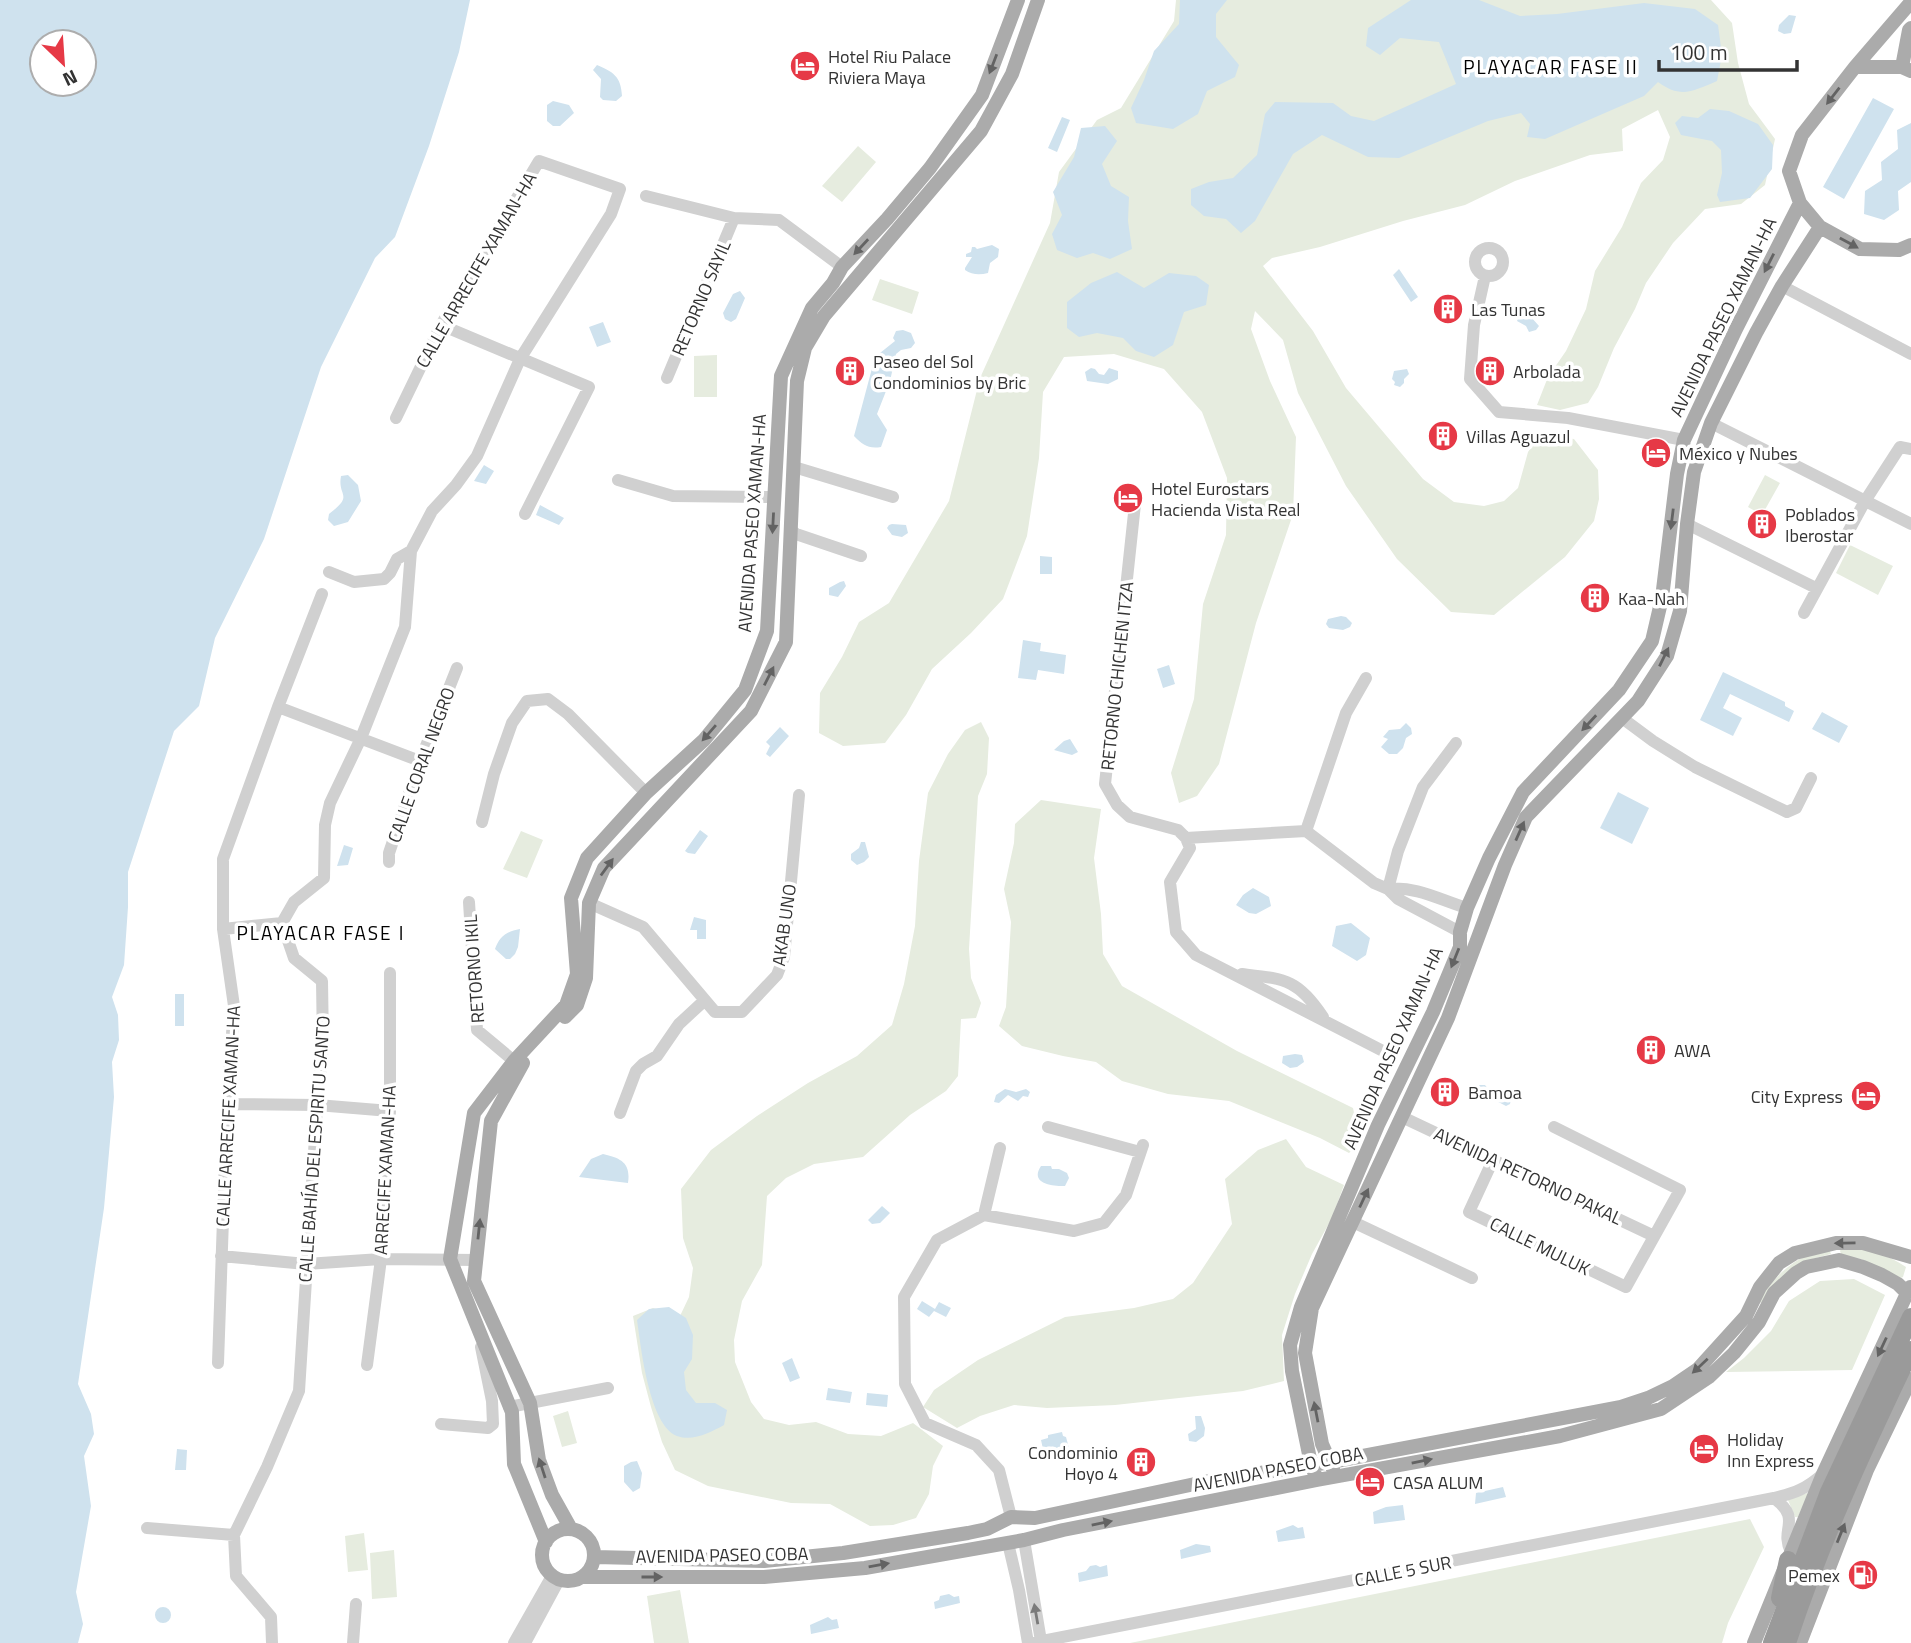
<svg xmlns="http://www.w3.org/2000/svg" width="1911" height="1643" viewBox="0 0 1911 1643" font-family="'Titillium Web',sans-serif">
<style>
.green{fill:#e6ecdf}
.water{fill:#cfe2ee;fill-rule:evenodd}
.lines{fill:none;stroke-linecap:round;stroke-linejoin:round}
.minor{stroke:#d0d0d0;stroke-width:12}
.major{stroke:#ababab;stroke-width:14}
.highway{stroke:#9a9a9a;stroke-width:18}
.oneway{fill:#636363}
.oneway2{fill:#7a7a7a}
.labels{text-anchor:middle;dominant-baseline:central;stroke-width:7;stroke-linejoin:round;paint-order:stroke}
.poi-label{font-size:18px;fill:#333;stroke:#fff;text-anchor:start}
.street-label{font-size:18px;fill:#333;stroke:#fff}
.neighbourhood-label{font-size:19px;letter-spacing:2px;fill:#000;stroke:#fff}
</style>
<rect width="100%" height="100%" fill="#fff"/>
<path class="green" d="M1176,0H1711L1732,23L1738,63L1749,104L1775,139L1765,185L1741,204L1705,209L1673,243L1646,283L1635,309L1614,348L1598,387L1588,403L1560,410L1537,405L1548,377L1566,351L1586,309L1595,271L1622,227L1641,183L1663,160L1670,137L1658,110L1622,129L1623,151L1590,155L1515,181L1465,205L1403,221L1320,247L1272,258L1263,266L1313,331L1346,388L1423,479L1454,502L1484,506L1504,501L1518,488L1528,452L1540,434L1574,439L1598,470L1599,499L1594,521L1565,557L1494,615L1451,612L1397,559L1346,486L1298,393L1283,340L1255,311L1251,329L1270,381L1296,437L1293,514L1256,623L1219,764L1197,796L1179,803L1171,773L1194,699L1203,604L1226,535L1227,478L1202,412L1164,369L1114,354L1064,357L1043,392L1039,458L1027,536L1003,599L971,633L932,669L906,715L885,743L843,746L819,733L820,693L842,657L859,622L889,603L949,501L980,378L1050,223L1059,172L1097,120L1121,108L1174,21Z
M858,146L876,162L842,202L822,186Z
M880,279L919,292L912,314L872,300Z
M717,355V397H694V356Z
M1765,475L1780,483L1762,515L1748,507Z
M1850,545L1893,566L1878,595L1836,573Z
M981,722L989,738L987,774L978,796L969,949L971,978L981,1003L976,1018L961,1019L958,1076L946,1091L910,1115L863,1157L814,1164L786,1178L767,1196L762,1265L742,1301L734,1340L735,1362L751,1402L764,1419L789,1425L816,1422L848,1434L881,1436L913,1423L943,1446L933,1466L929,1494L916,1518L893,1525L870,1526L830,1504L791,1503L708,1486L675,1470L662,1442L651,1407L642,1373L633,1316L653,1308L680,1316L689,1297L693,1268L683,1238L681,1189L711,1150L757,1116L808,1083L857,1056L892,1025L904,984L915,926L919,861L928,793L948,754L965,730Z
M1041,800L1101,809L1094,858L1101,914L1103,954L1122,986L1237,1051L1353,1108L1360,1142L1349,1153L1320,1138L1229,1101L1168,1094L1122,1081L1096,1062L1063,1056L1022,1046L999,1026L1006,1007L1011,922L1004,889L1014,843L1015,824Z
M521,831L543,840L527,878L503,869Z
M1286,1139L1306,1167L1344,1185L1332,1218L1312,1254L1295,1294L1282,1335L1284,1381L1243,1391L1115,1405L1047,1408L1014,1405L980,1416L957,1428L923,1407L934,1390L978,1360L1065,1317L1134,1308L1173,1299L1193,1283L1232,1224L1225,1179L1258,1150Z
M1843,1246C1866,1247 1887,1254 1906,1267L1903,1277L1901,1278L1861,1259L1842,1256L1840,1251Z
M1829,1249L1831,1254L1812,1259L1762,1302L1760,1303L1758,1299C1771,1282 1787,1264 1806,1256C1813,1253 1822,1251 1829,1249Z
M1854,1279L1885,1295L1852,1370L1726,1372L1744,1358L1771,1331L1789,1301L1820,1281Z
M568,1411L577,1443L562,1447L553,1416Z
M1807,1493L1808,1494L1798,1517H1795L1788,1500Z
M1750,1519L1764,1547L1728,1623L1722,1643H1130Z
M364,1533L368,1570L348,1572L345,1536Z
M394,1550L397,1597L372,1599L370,1553Z
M680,1590L689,1643H654L647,1596Z"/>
<path class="water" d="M0,0H470L459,52L429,146L395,237L375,258L321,367L264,539L215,638L199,706L174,731L128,872V907L124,965L112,997L118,1015L119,1040L112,1062L114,1097L104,1208L78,1384L91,1414L94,1434L84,1456L91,1506L76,1592L83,1624L78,1643H0ZM42,42H84V84H42Z
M1180,0H1227L1216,14V37L1239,65L1235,77L1207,91L1198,114L1173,129L1136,123L1131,108L1144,80L1154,51L1179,24Z
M1411,0H1479L1520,16L1557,14L1644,3L1695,9L1718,25L1722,55L1717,81C1693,91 1681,99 1658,82L1644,96L1545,139L1527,137L1530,124L1521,113L1488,121L1399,158L1368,157L1322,135L1293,154L1255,221L1241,233L1226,219L1204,216L1191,205V189L1209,182L1233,178L1257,155L1265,114L1275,102L1333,103L1351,116L1374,121L1456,84L1439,42L1400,38L1380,55L1366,46L1368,28Z
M1789,15L1796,16L1791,33L1784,34L1778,31L1779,25Z
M597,65C613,72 621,76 622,96L616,101L603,100L600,97L601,79L593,70Z
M1873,98L1894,109L1844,199L1823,187Z
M553,101L569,105L574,113L560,126H553L547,121V105Z
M1710,109L1729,111L1758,124L1773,145L1772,169L1750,198L1720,202L1717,195L1722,173L1721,150L1712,141L1681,135L1675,123L1682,116L1698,118Z
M1062,117L1070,120L1057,152L1048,148Z
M1911,123V182L1898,191L1899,210L1884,220L1864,214L1865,191L1882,180L1881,162L1898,149L1897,130Z
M1105,126L1117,141L1102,164L1111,186L1129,197L1128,221L1132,249L1110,259L1093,253L1077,258L1057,250L1052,234L1062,215L1053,192L1074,157L1081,128Z
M992,245L999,249L998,257L990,263L988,273C980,275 972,275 965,270V268L972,257H966V254L971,252L972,247H975L977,249Z
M1399,269L1418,297L1411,302L1393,275Z
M1117,272L1144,288L1169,273L1196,276L1209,285L1206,305L1184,312L1173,345L1154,357L1136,351L1123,338L1097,333L1079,337L1067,328V302L1091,283Z
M740,291L745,298L736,319L731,322L725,319L723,313L733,294Z
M1519,316L1531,317L1539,326L1536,330L1529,332L1526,326L1517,321Z
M603,322L611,342L597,347L589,327Z
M903,330L911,333L915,343L911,348L901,350L896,354L890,381L877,414L887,430L881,447C868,449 863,445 854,436L875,357L895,341L893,338L896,331Z
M1091,368L1095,369L1099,374L1104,375L1109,368L1118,371V379L1108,384L1087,381L1085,372Z
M1407,369L1409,374L1404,379V383L1400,387L1394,385L1395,382L1392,379L1394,371Z
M484,465L494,471L486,484L474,481Z
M348,475L358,485L361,501L348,522L334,526L328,520L329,514C355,494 337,497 341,476Z
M540,505L564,518L559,525L536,515Z
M892,524L906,525L908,533L902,537L892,535L887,528L889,525Z
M1040,556L1052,557V574H1040Z
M844,581L846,586L838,597L829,595V588L840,582Z
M1341,616L1346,617L1352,623L1350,627L1343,630L1329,628L1326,624L1328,619Z
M1023,640L1041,643L1040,651L1066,655L1064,674L1038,670L1036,680L1018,678Z
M1169,665L1175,684L1163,688L1157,669Z
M1723,672L1785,702V706L1794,711L1789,722L1730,694L1723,708L1742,718L1733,736L1700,720Z
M1822,712L1848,726L1839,743L1812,729Z
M1406,723L1411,728L1412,734L1406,738L1403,748L1397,754H1389L1381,747L1388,739L1383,737L1389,730L1400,729Z
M780,727L789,736L770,757L766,754L770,746L766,742Z
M1070,739L1078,752L1072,755L1054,750L1064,741Z
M1618,792L1649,808L1632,844L1600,828Z
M700,830L708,836L695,854L688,853L685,851Z
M861,842H865L869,857L864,862L857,865L851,860V854L859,848Z
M344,845L353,848L348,865L337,866Z
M1253,888L1269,897L1271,906L1256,914L1249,913L1236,905L1243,895Z
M694,917L706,920V939H697V930H690Z
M1351,923L1370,938L1366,955L1357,961L1332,946L1336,926Z
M520,929L518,947L515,954L510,959H506L495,949C499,937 507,931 520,929Z
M175,994H184V1026H175Z
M1295,1054L1302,1055L1304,1062L1297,1067L1290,1068L1282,1063L1283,1056Z
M1479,1085H1485L1488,1089L1495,1090C1499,1095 1505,1095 1511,1099L1510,1104L1506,1106L1485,1095L1476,1092V1088Z
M1005,1089L1016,1092L1026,1089L1030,1092L1028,1097L1023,1096L1018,1101L1008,1095L999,1103L994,1102L996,1095Z
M603,1154C621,1158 631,1163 628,1183L579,1177L591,1159Z
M1041,1166H1051L1052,1169H1059L1067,1173L1069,1178L1065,1186C1053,1186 1029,1184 1041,1166Z
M882,1206L890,1213L880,1223L872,1224L868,1220Z
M922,1301L935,1309L939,1302L951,1308L946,1317L934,1311L929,1317L917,1309Z
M669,1307L686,1318L693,1335L692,1359L684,1372L686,1390L696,1403H715L727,1410L724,1425C711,1432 693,1442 677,1436C649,1425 641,1347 637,1320L649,1309Z
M792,1358L800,1378L790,1382L782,1363Z
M828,1388L852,1392L850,1403L826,1400Z
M867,1393L888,1395L887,1407L866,1405Z
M1195,1416H1201L1205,1428L1204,1436L1196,1442L1189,1441L1188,1434L1196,1429Z
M1062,1432L1063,1436L1066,1437L1070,1452L1045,1458L1041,1440L1048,1438V1435Z
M177,1449L187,1450L186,1470H175Z
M637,1461L642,1473L640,1488L633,1492L624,1482V1466L631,1462Z
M1503,1487L1506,1497L1475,1504L1476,1493Z
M1403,1505L1405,1520L1374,1524L1373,1512L1386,1507Z
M1293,1525L1298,1528L1303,1527L1305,1538L1278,1542L1276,1531Z
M1196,1544L1210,1546L1211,1552L1181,1559L1180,1550Z
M1096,1565L1100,1567L1107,1565L1108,1576L1079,1582L1078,1573L1086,1571L1090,1566Z
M949,1594L954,1597L959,1596L960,1603L935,1609L934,1602L939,1600L940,1596Z
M155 1615a8 8 0 1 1 16 0a8 8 0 1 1-16 0Z
M828,1617L832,1620L837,1619L839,1628L811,1634L810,1625Z"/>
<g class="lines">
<path class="minor" d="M646,196L734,218L779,220L842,267
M1475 262a14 14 0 1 1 28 0a14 14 0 1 1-28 0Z
M1485,276L1474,325L1470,379L1499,412L1568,418L1684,440
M1782,286L1911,354
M441,325L589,387L525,514
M667,378L734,218
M1711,423L1911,524
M794,467L893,497
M618,480L673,496L774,497
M1135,504L1105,784L1117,805L1130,817L1178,830L1186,838L1190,848L1170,882L1176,932L1196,955L1381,1050
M1687,524L1816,588
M791,530L796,534L861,556
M329,572L354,582L384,579L390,573L397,559L411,551
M1804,613L1865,501L1900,447L1911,449
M278,707L420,761
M1622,718L1653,741L1695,767L1787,812L1796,808L1811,778
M482,822L494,774L512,723L527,701L548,699L568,714L646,793
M1306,831L1346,713L1366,678
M1186,838L1306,831L1374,883L1388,889L1398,899L1460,932
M389,862V853L420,761L457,668
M1388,889L1398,851L1423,787L1456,743
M1388,889C1417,886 1440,900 1467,908
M469,902L477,1030L514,1061
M589,903L643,927L715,1012H742L777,975L784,957L799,795
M223,929L282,923
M1242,974C1285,979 1298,979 1323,1017
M227,1104L317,1105L390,1111
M620,1113L636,1071L643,1064L657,1056L679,1024L705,1000
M1402,1117L1654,1236
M1048,1127L1140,1152
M1493,1160L1469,1212L1626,1287L1680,1190L1554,1127
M984,1215L1000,1148
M1353,1222L1472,1278
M221,1256L306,1264L381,1259L476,1260
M218,1363L227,1104L234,1006L223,929V859L278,707L322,594
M367,1365L381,1259L390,1111V973
M509,1407L608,1388
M441,1424L488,1428L493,1424L492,1401L481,1347
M1774,1498C1803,1520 1779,1528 1791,1552
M1011,1517L999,1470L976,1445L925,1423L905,1384L904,1297L937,1240L984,1215L1074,1231L1104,1223L1126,1195L1143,1145
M147,1528L234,1535
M1024,1540L1041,1641
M1008,1543L1019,1590L1028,1643
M272,1643L271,1617L236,1576L234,1535L267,1467L299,1391L317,1105L323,1045L322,981L294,958L282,923L294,902L324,878L325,825L330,803L361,738L405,627L411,551L432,511L456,485L477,456L520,359L611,214L620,189L539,161L441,325L396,418
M353,1643L356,1604
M514,1643L552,1576
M525,1643L559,1580
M1032,1643L1774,1498C1795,1493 1806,1489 1823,1474"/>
<path class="major" d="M1855,67L1911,2
M1902,67L1909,30L1911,28
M1911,71L1902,67H1855L1802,135L1789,171L1800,203L1820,227L1860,249L1899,250L1911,245
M565,1017L577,1005L586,978L589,903L604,868L751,711L786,642L797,381L805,348L824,316L981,131L1012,74L1038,0
M523,1063L491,1121L474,1281L530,1403L539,1460L552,1495L571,1529
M1333,1469L1322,1444L1305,1353L1312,1308L1448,1018L1505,865L1526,817L1638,701L1667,656L1680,611L1687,524L1694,472L1711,423L1756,333L1782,286L1820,227
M1317,1480L1311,1464L1292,1371L1290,1345L1301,1307L1378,1125L1433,1012L1460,947V932L1467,908L1489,858L1523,792L1619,690L1652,641L1662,598L1677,474L1684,440L1736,329L1800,203
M542 1555a26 26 0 1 1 52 0a26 26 0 1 1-52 0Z
M546,1542L514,1464L512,1412L450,1259L474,1113L514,1061L566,1005L577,974L571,898L587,858L646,793L704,740L745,690L767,631L781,376L812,308L833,283L842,267L887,219L930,168L982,95L1018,0
M595,1557L764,1561L843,1553L968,1533L987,1529L1011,1517L1035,1518L1209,1481L1331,1462L1621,1407L1648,1398L1673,1386L1698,1369L1746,1316L1760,1287L1779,1263L1795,1253L1836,1243H1863L1911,1257
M584,1577H764L865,1568L1024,1540L1063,1530L1317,1480L1560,1436L1661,1409L1709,1377L1734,1353L1759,1322L1774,1293L1796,1273L1806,1267L1839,1260L1863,1267L1882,1275L1898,1284L1907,1293
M1754,1643L1823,1474L1910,1287
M1800,1643L1867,1470L1911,1379"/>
<path class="highway" d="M1780,1598L1788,1560
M1772,1643L1829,1492L1911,1317
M1787,1643C1820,1542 1865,1446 1911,1350"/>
</g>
<defs><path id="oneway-solid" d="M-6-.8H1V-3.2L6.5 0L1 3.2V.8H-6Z" transform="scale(1.75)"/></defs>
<g class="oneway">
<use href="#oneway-solid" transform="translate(993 64) rotate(111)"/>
<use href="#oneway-solid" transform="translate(1833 96) rotate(128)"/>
<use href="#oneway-solid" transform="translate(1849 243) rotate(29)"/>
<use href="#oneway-solid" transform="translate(861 247) rotate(133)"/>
<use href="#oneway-solid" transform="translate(1769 263) rotate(117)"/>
<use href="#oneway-solid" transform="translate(1672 519) rotate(97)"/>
<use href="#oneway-solid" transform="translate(773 523) rotate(93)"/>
<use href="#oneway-solid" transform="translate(1664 657) rotate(-64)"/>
<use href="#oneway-solid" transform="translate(769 676) rotate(-63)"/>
<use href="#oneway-solid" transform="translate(1589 723) rotate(133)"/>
<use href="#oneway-solid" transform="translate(709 733) rotate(131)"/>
<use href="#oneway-solid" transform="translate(1520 831) rotate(-66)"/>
<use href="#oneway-solid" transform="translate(607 867) rotate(-54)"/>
<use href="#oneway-solid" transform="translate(1455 958) rotate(112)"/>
<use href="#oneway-solid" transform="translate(1364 1198) rotate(-65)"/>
<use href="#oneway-solid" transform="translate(479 1229) rotate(-84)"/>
<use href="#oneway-solid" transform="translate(1845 1243) rotate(179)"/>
<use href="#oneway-solid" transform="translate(1882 1347) rotate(115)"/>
<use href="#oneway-solid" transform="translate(1700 1366) rotate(137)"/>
<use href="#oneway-solid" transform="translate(1316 1412) rotate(-101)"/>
<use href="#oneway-solid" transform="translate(1422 1461) rotate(-11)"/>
<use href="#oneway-solid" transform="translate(542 1468) rotate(-108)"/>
<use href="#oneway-solid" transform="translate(1102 1523) rotate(-11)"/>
<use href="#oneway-solid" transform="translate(1841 1533) rotate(-68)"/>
<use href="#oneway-solid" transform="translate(879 1565) rotate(-10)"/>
<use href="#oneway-solid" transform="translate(652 1577)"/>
</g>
<use class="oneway2" href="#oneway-solid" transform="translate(1036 1614) rotate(-100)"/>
<defs>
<g id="hotel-disc" transform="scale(1.575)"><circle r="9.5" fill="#e63946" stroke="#fff"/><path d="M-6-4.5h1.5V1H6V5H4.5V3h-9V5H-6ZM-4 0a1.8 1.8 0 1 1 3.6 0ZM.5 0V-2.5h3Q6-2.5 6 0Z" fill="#fff"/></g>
<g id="building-disc" transform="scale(1.575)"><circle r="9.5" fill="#e63946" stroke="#fff"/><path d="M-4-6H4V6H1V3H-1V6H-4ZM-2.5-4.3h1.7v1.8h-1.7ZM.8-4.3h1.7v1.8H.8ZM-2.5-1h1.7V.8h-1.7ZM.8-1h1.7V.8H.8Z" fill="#fff"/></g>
<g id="fuel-disc" transform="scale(1.575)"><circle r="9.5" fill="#e63946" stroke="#fff"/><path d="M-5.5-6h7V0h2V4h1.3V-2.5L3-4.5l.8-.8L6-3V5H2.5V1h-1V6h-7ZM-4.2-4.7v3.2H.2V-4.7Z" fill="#fff"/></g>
</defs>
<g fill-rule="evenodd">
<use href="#hotel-disc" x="805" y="66"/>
<use href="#building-disc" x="1448" y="309"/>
<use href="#building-disc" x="850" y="371"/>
<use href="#building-disc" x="1490" y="371"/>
<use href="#building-disc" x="1443" y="436"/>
<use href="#hotel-disc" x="1656" y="453"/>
<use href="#hotel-disc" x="1128" y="498"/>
<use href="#building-disc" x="1762" y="524"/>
<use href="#building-disc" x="1595" y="598"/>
<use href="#building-disc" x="1651" y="1050"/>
<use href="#building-disc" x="1445" y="1092"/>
<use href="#hotel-disc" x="1866" y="1096"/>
<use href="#hotel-disc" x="1704" y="1449"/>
<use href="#building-disc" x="1141" y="1462"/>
<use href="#hotel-disc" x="1370" y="1482"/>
<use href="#fuel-disc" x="1863" y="1575"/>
</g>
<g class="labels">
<g class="poi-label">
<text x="828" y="56">Hotel Riu Palace<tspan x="828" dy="21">Riviera Maya</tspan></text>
<text x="1471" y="309">Las Tunas</text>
<text x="873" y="361">Paseo del Sol<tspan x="873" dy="21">Condominios by Bric</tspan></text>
<text x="1513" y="371">Arbolada</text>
<text x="1466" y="436">Villas Aguazul</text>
<text x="1679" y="453">México y Nubes</text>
<text x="1151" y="488">Hotel Eurostars<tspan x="1151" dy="21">Hacienda Vista Real</tspan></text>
<text x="1785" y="514">Poblados<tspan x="1785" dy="21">Iberostar</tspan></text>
<text x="1618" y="598">Kaa-Nah</text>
<text x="1674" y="1050">AWA</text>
<text x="1468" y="1092">Bamoa</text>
<text x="1843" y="1096" text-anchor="end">City Express</text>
<text x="1727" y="1439">Holiday<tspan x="1727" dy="21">Inn Express</tspan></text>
<text x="1118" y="1452" text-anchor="end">Condominio<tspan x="1118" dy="21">Hoyo 4</tspan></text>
<text x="1393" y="1482">CASA ALUM</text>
<text x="1840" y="1575" text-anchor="end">Pemex</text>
</g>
<g class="street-label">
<text transform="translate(476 270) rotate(-60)">CALLE ARRECIFE XAMAN-HA</text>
<text transform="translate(701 298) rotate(-67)">RETORNO SAYIL</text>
<text transform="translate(1723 317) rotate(-64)">AVENIDA PASEO XAMAN-HA</text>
<text transform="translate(752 523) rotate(-86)">AVENIDA PASEO XAMAN-HA</text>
<text transform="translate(1117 676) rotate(-84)">RETORNO CHICHEN ITZA</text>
<text transform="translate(421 765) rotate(-70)">CALLE CORAL NEGRO</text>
<text transform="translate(784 925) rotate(-82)">AKAB UNO</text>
<text transform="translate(474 969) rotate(-94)">RETORNO IKIL</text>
<text transform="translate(1393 1048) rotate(-66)">AVENIDA PASEO XAMAN-HA</text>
<text transform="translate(228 1116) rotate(-87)">CALLE ARRECIFE XAMAN-HA</text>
<text transform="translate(314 1149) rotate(-86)">CALLE BAHÍA DEL ESPIRITU SANTO</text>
<text transform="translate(385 1170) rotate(-87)">ARRECIFE XAMAN-HA</text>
<text transform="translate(1528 1176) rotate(25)">AVENIDA RETORNO PAKAL</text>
<text transform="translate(1540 1246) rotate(26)">CALLE MULUK</text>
<text transform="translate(1278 1469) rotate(-11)">AVENIDA PASEO COBA</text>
<text transform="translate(722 1555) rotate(-1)">AVENIDA PASEO COBA</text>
<text transform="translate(1403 1571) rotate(-11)">CALLE 5 SUR</text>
</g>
<g class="neighbourhood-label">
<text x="1551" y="66">PLAYACAR FASE II</text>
<text x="321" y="932">PLAYACAR FASE I</text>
</g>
</g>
<g transform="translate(63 63) rotate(155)"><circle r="33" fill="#ffffff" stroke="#adadad" stroke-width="2"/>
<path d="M0-5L12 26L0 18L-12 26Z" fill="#e63946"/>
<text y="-10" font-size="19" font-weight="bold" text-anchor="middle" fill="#333333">N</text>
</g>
<path d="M1659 60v10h138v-10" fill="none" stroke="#333333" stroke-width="3.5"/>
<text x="1670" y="60" font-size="21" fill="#333333" stroke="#ffffff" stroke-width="5" paint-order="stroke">100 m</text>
</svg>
